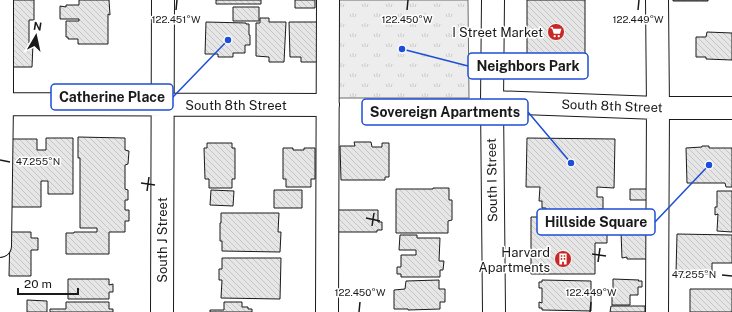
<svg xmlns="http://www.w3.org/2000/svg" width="732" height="312" viewBox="0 0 732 312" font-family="'Public Sans',sans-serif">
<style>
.park{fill:url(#park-tufts);stroke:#6a6a6a}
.building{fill:url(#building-back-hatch);stroke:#1a1a1a}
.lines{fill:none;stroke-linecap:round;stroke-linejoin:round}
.minor-casing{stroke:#1a1a1a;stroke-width:24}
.minor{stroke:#fff;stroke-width:22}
.ticks{fill:none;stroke:#1a1a1a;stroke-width:1.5}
.labels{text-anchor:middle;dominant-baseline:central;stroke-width:3;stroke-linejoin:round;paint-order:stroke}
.poi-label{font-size:13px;fill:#1a1a1a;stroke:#fff;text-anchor:end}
.street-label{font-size:13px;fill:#1a1a1a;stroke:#fff}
.ticks-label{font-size:10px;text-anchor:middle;fill:#1a1a1a;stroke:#fff;stroke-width:3;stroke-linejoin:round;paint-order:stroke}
.leader{fill:none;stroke:#1d4ed8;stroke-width:1.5}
.callout-dot{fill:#1d4ed8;stroke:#fff;stroke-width:1.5}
.callout{fill:#fff;stroke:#1d4ed8;stroke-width:1.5}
.callout-label{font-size:14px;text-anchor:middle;font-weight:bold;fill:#1a1a1a}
</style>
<defs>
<pattern id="park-tufts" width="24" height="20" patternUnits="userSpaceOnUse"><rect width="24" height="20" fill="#ededed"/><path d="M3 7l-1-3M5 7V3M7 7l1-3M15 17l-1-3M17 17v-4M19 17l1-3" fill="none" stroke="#cbcbcb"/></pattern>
<pattern id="building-back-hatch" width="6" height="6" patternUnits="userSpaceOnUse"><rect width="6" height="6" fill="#e6e6e6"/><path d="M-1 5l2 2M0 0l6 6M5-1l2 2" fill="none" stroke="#c5c5c5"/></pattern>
</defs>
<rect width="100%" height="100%" fill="#fff"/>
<path class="park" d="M334,0H468L469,98H335Z"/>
<path class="building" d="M7,0H34V20H29V43H33L32,67H7Z
M79,0H109L110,15L108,14V44H78V39H68V37H66V21H79V19H60V6L66,7V5H79Z
M216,0H261V4H216Z
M295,0H315V8H295Z
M527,0H585V64H538V67H527Z
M673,0H708V1H673Z
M233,7H259V21H233Z
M260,18H269V22H286L284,62H269V57L256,56V23H260Z
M206,22L246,23V24H249V35H250V45H245V53H233V57H218V54H205Z
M289,22H319L318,62H301V57H290Z
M707,32L732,33V60L706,59V57H696V37H706Z
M78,137L125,138V150L129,151L128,164L125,165V189L128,190V200H125V210H129V221H125V232H109V254H66V233H74V232H97V228H80V158H78Z
M46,138H73V194H48V181H41V207H11V139H37V150H46Z
M527,138L615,139L614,188L597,187V197H603V209H598V211L546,210V208H542V201H539L540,187H526Z
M354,142H371L372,147H382V143H389V177H385V180H341L340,146H355Z
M207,143H232V148H235V179H232V188H209V179H205L204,148H207Z
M702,146H709V148H732V187H726L725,183H687L686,148L702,147Z
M283,148H293V150H304V148H315V179H311V187H286V179H283Z
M433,188H449V200H452V220L448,221V233H396V189H433Z
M630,189H649V200H630Z
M211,190L234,191L233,206L210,205Z
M274,190H302V208H274Z
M717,191H732V232L717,231L718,214L715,215V207H717Z
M338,210H378V222H382V230H377V232H337Z
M650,210V259H627V257L622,258L621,232H628L627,211Z
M221,213H279L278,232H281L280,252L222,251V241H220V223H221Z
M594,216H607V243H595V274H531V217H593Z
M10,232H31V238H38V250H31V276H9Z
M677,234L732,235V263H712V274L676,273Z
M400,235H417V238H440L439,261H444L443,270H440V277H401V274H397V267H401V255H416V250H399Z
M222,258H281L280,299L221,298L222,280H219V269H222Z
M68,279H109V285L113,284V292H109V299H68Z
M613,279L639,280L638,281H642V287H638V295H630V305H612V293H613Z
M439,280V289H445V302H440V309L408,310V309H394V290L405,289L406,281Z
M542,280L591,281V311L542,310V308H539V302L542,303V288H539V282H542Z
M690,289H732V312H690Z
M27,300L47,301V312H27Z
M66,302H109V309H113V312H50V309H66Z
M224,302H242V307H248V309H252V312H210V310H224Z
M611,306H645V312H610Z"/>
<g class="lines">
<g class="minor-casing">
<path id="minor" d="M493,0L492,102L494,312
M657,0L658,108L657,312
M492,102L658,108H732
M0,104L328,105
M0,246L2,104V0
M162,312L163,0
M327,312L328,0"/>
</g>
<use href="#minor" class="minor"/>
</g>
<path class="ticks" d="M176,10L177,0M407,10L408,0M638,10L639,0M0,160L10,162M141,183L155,185M147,191L149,177M366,218L380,221M372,226L374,213M592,254L606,256M598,262L600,248M722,275L732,276M359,312L360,302M590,312L591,302"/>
<defs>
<g id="supermarket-disc" transform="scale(0.9)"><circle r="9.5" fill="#c62828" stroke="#fff"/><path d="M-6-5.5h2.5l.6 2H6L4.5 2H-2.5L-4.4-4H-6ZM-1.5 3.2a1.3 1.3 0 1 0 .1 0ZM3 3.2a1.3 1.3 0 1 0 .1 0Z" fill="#fff"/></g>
<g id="building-disc" transform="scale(0.9)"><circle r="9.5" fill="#c62828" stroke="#fff"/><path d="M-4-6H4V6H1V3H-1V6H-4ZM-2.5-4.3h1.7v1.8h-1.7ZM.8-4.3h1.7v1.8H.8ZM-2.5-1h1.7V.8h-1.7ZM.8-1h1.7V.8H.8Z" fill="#fff"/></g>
</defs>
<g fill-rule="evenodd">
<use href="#supermarket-disc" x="556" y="32"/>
<use href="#building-disc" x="563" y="259"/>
</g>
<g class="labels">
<g class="poi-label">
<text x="543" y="32">I Street Market</text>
<text x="550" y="252">Harvard<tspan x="550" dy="15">Apartments</tspan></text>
</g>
<g class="street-label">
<text x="236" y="105">South 8th Street</text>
<text transform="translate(612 106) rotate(2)">South 8th Street</text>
<text transform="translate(492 180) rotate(-91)">South I Street</text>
<text transform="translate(162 240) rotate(-90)">South J Street</text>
</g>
</g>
<g class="ticks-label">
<text x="176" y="23">122.451°W</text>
<text x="407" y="23">122.450°W</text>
<text x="638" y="23">122.449°W</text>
<text x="38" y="165">47.255°N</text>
<text x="694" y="278">47.255°N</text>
<text x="360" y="296">122.450°W</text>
<text x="591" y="296">122.449°W</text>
</g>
<path class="leader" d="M402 49L468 66M228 40L173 97M571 163L528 112M709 165L655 222"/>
<g class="callout-dot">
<circle cx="402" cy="49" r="4"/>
<circle cx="228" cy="40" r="4"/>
<circle cx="571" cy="163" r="4"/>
<circle cx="709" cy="165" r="4"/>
</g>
<g class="callout">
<rect x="468" y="53" width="120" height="26" rx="4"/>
<rect x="51" y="84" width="122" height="26" rx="4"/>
<rect x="362" y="99" width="166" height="26" rx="4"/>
<rect x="537" y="209" width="118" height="26" rx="4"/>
</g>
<g class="callout-label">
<text x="528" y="71">Neighbors Park</text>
<text x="112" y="102">Catherine Place</text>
<text x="445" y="117">Sovereign Apartments</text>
<text x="596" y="227">Hillside Square</text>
</g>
<g transform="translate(36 36) rotate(9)" stroke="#ffffff" stroke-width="3" paint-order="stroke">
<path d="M0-3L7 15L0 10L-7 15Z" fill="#1a1a1a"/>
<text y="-6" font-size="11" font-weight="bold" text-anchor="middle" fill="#1a1a1a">N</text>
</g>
<path d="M18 288v6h60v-6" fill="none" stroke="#1a1a1a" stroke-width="2"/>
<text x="24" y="288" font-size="12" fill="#1a1a1a" stroke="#ffffff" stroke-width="3" paint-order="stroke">20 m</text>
</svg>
